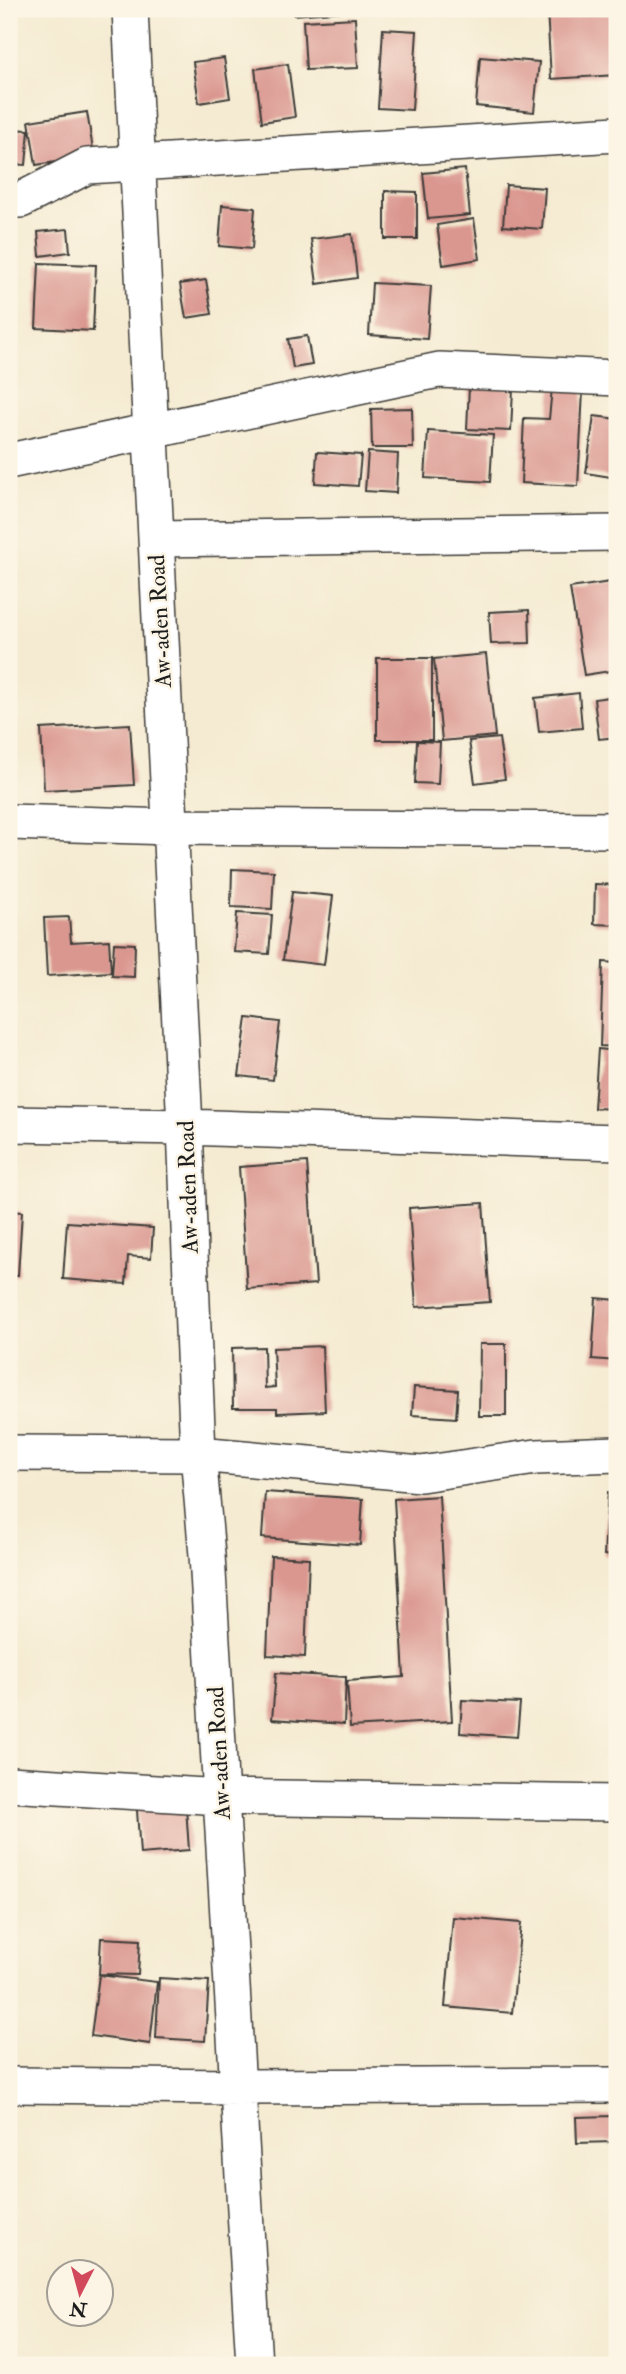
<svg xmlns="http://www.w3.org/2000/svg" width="626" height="2374" viewBox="0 0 626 2374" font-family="'IM FELL Double Pica',serif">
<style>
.building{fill:#da9790}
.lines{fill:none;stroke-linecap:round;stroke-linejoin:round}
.minor-casing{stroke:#3d3b37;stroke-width:38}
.minor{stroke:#fff;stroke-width:35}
.labels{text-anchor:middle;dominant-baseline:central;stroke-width:5;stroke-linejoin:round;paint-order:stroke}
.street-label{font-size:23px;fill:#1c1c1c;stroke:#fcf5e5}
</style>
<rect width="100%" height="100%" fill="#fcf5e5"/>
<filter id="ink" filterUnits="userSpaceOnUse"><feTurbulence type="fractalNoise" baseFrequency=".0143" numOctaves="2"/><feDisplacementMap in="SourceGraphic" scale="14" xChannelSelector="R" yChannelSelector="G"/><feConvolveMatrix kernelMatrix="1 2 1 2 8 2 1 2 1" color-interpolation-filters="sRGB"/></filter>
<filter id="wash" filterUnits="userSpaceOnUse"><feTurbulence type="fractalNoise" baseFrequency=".00686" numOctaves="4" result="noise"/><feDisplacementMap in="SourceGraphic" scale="28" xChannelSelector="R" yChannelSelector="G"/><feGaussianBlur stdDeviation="1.57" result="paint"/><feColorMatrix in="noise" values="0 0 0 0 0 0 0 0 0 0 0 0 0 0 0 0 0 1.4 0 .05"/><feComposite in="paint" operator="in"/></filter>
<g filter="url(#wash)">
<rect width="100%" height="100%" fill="#f5ebd2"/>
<g id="blocks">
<path class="building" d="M294,9H347V11L294,15Z
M356,9H403V13L356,11Z
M478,9H526L525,17L477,11Z
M547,9H614L617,75L551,79Z
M355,18L358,68L306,70L303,21Z
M383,29L417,31L412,110L378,108Z
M480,57L539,62L534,112L476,106Z
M224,58L230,98L199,103L193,62Z
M288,64L295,117L262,122L255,69Z
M87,112L94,156L36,165L29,121Z
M9,129L29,130L26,165L9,164Z
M465,169L470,215L428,219L423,173Z
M506,185L545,188L542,229L503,226Z
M385,191L417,192V239H385Z
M222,205L255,208L252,249L219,246Z
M474,219L480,259L443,265L437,225Z
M68,229L70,252L40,256L38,232Z
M352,234L357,278L317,284L311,239Z
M39,263L96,265L93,331L36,328Z
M206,280L212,314L186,318L180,284Z
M372,283L431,286L427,339L369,335Z
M307,336L312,365L293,368L288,339Z
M469,386L513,389L511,431L467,429Z
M552,388L583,391L578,486L521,483L524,418L549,419Z
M412,408L413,448H372L371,409Z
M594,416L617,419V478L586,473Z
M428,431L493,435L490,482L425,478Z
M317,452L361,455L358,486L315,483Z
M368,452L398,454L396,493L365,491Z
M617,581V670L584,675L570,588Z
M529,610L530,643L491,644L489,612Z
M486,654L495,736L442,741L434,659Z
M377,658H432V740H377Z
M579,693L582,728L539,732L535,698Z
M617,696V737L599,739L594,699Z
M130,724L134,785L44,790L41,729Z
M499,738L505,779L475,783L469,741Z
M417,741L440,742L438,784L415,783Z
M232,869L274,871L272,909L231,907Z
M595,884L617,885V925L594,924Z
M292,892L333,896L324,965L283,960Z
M237,913L272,915L269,954L234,952Z
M69,917L71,942L109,940L111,972L47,976L44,918Z
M114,943L135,944L134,977L112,976Z
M603,962L617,963V1047L600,1046Z
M247,1018L280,1022L273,1080L239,1076Z
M598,1049L617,1051V1109L594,1108Z
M307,1162L316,1284L247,1289L239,1167Z
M483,1203L490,1302L416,1307L409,1208Z
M9,1211L22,1212L18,1276H9Z
M67,1222L153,1228L151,1258L128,1256L126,1284L63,1279Z
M596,1298L617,1300V1361L592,1359Z
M480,1344H506V1416H479Z
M322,1346L325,1411L277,1413V1408H233L232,1348L264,1347L265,1388L275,1387L273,1348Z
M414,1387L458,1390L456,1418L412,1415Z
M265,1492L363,1499L360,1545L262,1538Z
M608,1492L617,1493V1556L604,1555Z
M439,1496L452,1721L350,1727L347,1681L404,1677L394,1499Z
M271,1556L309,1558L305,1657L267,1655Z
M276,1673L346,1677L344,1724L272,1719Z
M462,1700L520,1703L517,1737L460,1733Z
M185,1793L189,1850L140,1854L136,1796Z
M453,1917L521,1923L512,2013L445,2007Z
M101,1938L140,1940L138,1975L99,1974Z
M99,1975L157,1982L150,2044L91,2036Z
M159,1978L209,1981L205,2041L156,2038Z
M613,2116L614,2142L577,2143L576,2117Z"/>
</g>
</g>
<g filter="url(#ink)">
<use href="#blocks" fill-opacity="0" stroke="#3d3b37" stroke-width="2"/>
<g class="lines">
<g class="minor-casing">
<path id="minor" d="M130,9L185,1127L198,1454L207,1555L254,2365
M9,200H21L87,166L617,134
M9,461L439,370L617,378
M156,539L617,533
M9,822L170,827L617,830
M9,1124L185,1127L617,1142
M9,1453L198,1454L421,1474L536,1457L617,1454
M9,1784L221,1797L617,1803
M9,2085L239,2087L617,2085"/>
</g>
<use href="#minor" class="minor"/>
</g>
</g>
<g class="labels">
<g class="street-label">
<text transform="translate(160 621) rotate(-93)">Aw-aden Road</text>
<text transform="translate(188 1187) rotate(-92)">Aw-aden Road</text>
<text transform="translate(219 1753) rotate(-93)">Aw-aden Road</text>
</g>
</g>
<rect width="626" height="2374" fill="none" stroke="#fcf5e5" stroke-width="35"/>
<g transform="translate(80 2293) rotate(186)"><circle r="33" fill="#fcf5e5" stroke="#a29e95" stroke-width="2"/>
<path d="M0-5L12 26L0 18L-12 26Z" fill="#d1495b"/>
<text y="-10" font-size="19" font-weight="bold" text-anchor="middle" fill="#1c1c1c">N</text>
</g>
</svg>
